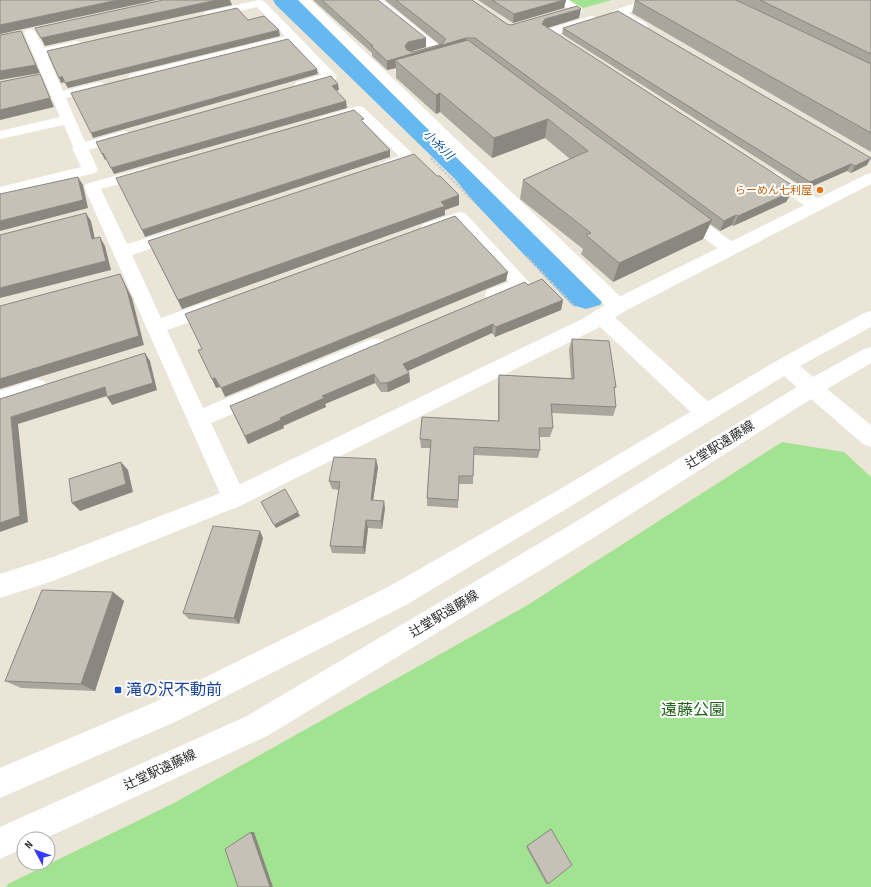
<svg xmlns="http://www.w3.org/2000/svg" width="871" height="887" viewBox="0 0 871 887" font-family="'Sofia Sans Condensed','Noto Sans JP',sans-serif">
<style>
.green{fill:#a2e391}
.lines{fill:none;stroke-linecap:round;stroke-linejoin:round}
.river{fill:#66b8f1;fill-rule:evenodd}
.path{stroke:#c7c7c7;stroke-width:2;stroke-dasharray:2.5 1.5;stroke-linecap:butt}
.street{fill:#fff;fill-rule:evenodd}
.secondary{fill:#fff;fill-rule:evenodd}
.wall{fill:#a9a69d}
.shaded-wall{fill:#8a8780}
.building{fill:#c5c1b7;stroke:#8a8780}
.food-dot{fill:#e8710a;stroke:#fff;stroke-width:1.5}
.transit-dot{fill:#1a4fb4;stroke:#fff;stroke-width:1.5}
.labels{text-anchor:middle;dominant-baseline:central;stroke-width:4;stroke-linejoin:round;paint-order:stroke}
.far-food-label{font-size:11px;fill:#c56008;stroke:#fff;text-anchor:end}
.far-water-label{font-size:12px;font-style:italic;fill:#0a5398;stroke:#fff}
.street-label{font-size:13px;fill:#272727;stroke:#fff}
.near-transit-label{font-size:16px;fill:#164399;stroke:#fff;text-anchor:start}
.near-park-label{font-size:16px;fill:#1c6317;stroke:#fff}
</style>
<rect width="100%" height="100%" fill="#eae5d7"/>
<path class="green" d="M569,0H612L583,8Z
M782,442L844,452L871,477V887H6L8,884L174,803L526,606Z"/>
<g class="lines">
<path class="river" d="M273,0H299L479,165L496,186L600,285L606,295L600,305L586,309L572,305L472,200L455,179L276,5Z"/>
<path class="path" d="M431,158L474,202
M527,257L575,307"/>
<path class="street" d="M258,0L264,1L335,74L337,77L335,80L301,89L296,88L294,85L296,82L321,75L290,42L135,81L130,80L128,77L130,74L285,36L257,7L209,18L205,16L203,14L205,12Z
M298,0H311L625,301L627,306L625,311L618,313L611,311Z
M370,0H383L444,49L442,52L413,60L409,59L407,56L409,53L429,48Z
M555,0H569L583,10L581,12L554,21L550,19L548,17L550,15L568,9Z
M645,0H663L661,2L628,13L646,23L648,26L646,29H638L612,12L614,10Z
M591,16L595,17L597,20L595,23L558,34L574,44L576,47L574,50H566L542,33L544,30Z
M30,29L34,30L44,48L76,41L80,42L82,45L80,48L47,55L63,91L99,82L104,83L106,86L104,89L66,98L85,142L124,131L129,132L131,135L129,138L89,150L98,170L95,173L0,197V187L81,167L72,148L73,147L64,125L0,139V131L60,117L24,33L26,30Z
M358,106L363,107L414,155L417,158L414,161L385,171L380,169L377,166L380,163L399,156L356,115L326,124L321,123L319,120L321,117Z
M147,167L152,169L155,172L152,175L101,189L127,244L177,229L183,230L185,234L183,238L132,255L161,318L215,299L222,301L224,306L222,311L167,330L203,408L369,340L376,338L383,340L386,345L383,350L211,423L246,498L242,505L234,508L226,505L222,498L84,187L86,184Z
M769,170L775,172L822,201L824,205L822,209L816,210L810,209L763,178L761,175L763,172Z
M682,208L688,209L736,245L739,249L736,253L730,255L724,253L676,217L674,213L676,209Z
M459,212L465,213L527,280L530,284L527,288L494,301L487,300L485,295L487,290L509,282L456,224L429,233L423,232L421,228L423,224Z
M602,310L609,312L714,407L717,413L714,419L706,422L698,419L595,322L593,317L595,312Z
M37,379L44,381L47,387L44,393L0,407V391Z"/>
<path class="secondary" d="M871,173V184L625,311L598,328L242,505L53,581L0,598V574L53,557L226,491L584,318L611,301L865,175Z
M871,311V327L800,366L813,377L864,349L871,347V363L827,389L871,425V447L863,444L811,399L590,540L267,736L44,839H24V848L0,859V827L247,716L572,524L797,387L784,376L571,506L406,605L175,722L0,798V768L155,702L388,587L555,492L778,360L864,313Z"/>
</g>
<path class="wall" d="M313,0H378L426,47L410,51L413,52L440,45L385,0H472L507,24L511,25L579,18L547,28L795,187L786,202L733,226L732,225L720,231L710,224L703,239L613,282L581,254L583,249L520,199L523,180L570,159L545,138L492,158L440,112L436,114L396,78V68L387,70L372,56V53Z
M478,0H566L564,8L513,23Z
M635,0H871V152L632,13Z
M563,28L867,165L851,173L847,171L806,189L562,34Z
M437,176L459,195V205L445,210V215L182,309L148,241Z
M528,285L563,300L561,310L495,337L492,333L408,371L409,373L410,382L388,392H381L375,383L325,404L326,407L283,426L284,428L248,444L230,406Z
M572,339L616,387L614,390L616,407L613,416L552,413L553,428L550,437H539L540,450L538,458L474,455L473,484H459L458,508L427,506V498L430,448H421L420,439L498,421V385L499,375L571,378L569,349Z
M378,467L373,500L385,508L382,529L368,528L365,554L332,553L330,546L339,490L332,489L329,481Z
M263,538L239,624L189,619L183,613Z
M113,592L124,601L95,691L21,688L5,681Z
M551,829L548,884H546L526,847L549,830Z"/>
<path class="shaded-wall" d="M118,0H157L0,34V25Z
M217,0H230L232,5L45,46L41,38Z
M564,0H566L564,8L513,23L514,14Z
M581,9L579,18L544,29L542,24L545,19Z
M279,30L280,36L68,88L65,83Z
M21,31L40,73L0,80V71Z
M426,38V47L409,52L406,55L405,46L408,42Z
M466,38V48L395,60L396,68L387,70V61Z
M317,69L318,74L93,138L91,133Z
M40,74L54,107L0,120V110Z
M62,76L65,82L61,83L59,78Z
M338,84L339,90L332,92V86Z
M440,93V112L436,114V95Z
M346,101L347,108L114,174L111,168Z
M548,119L545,138L492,158L494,138Z
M390,150V157L145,237L142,230Z
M103,153L106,159L105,160L102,154Z
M871,158L867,165L851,173L855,166Z
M851,164L847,171L806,189L810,182Z
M78,177L83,185L88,208L0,231V221Z
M795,187L786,202L733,226L738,216Z
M459,195V205L445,210V215L182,309L178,300Z
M86,213L91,221L97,248L92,239Z
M736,215L732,225L720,231L724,221Z
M712,220L703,239L613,282L619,263Z
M100,237L105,246L111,270L0,298V288Z
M508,272L506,281L225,397L221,388Z
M120,274L132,298L144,345L0,389V379Z
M563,300L561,310L495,337L496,327Z
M493,324L492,333L403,373V364Z
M145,353L150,361L157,390L112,405L107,397Z
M409,373L410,382L388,392L387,383Z
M374,374L375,383L325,404L326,407L283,426L284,428L248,444L245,436L322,396Z
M215,378L220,387L216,388L212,379Z
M105,387L110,395L18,424L28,522L0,532V523L11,417Z
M376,459L378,467L372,508L371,500Z
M121,462L128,470L133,492L80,511L72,503Z
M384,501L385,508L382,529L381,521Z
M298,512L300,516L276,528L274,525Z
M366,520L368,528L365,554L363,547Z
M260,531L263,538L239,624L234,618Z
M113,592L124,601L95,691L81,684Z
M251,832H254L273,887H270Z"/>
<path class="building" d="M0,0H118L0,25Z
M163,0H217L41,38L35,28Z
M322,0H378L426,38L408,42L405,46L407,50L413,52L442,44L446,39L396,0H472L507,24L511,25L577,6L581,9L545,19L542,24L795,187L788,190L791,192L738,216L736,215L724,221L475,38H466L387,61L371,46H373Z
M492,0H564L514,14Z
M635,0H736L871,64V133Z
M760,0H871V54Z
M237,8L248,20L264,16L279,30L65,83L62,76L59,78L47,51Z
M618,11L871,158L855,166L851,164L810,182L563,28Z
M21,31L36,65L0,71V35Z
M288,39L317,69L91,133L71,93Z
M468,40L712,220L619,263L586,235L591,233L523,180L588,151L548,119L494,138L440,93L436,95L395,60Z
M40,74L50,98L0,110V82Z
M331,76L338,84L332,86L346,101L111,168L103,153L102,154L96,142Z
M354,110L364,119L361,120L390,150L142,230L116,178Z
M414,154L437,176H440L459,195L441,202L445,206L178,300L148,241Z
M78,177L83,200L0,221V194Z
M86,213L92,239L100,237L106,261L0,288V235Z
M455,216L508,272L221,388L215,378L212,379L198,350L202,349L185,314Z
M120,274L127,290L139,336L0,379V306Z
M542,279L563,300L496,327L493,324L403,364L409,373L387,383H380L374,374L322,396L324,398L280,418L281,420L245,436L230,406L525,282L528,285Z
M572,339L609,341L616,387H614L616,407L551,404L553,428H539L540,450L474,447L473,476H459L458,500L427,498L431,440L420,439L422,417L499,421V375L574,379Z
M145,353L153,383L107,397L105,387L11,417L20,516L0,523V399Z
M334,457L376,459L371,500L384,501L381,521L366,520L363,547L330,546L340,482L329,481Z
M121,462L126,484L72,503L69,479Z
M285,489L298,512L274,525L261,502Z
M213,526L260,531L234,618L183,613Z
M42,590L113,592L81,684L5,681Z
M551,829L572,865L548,884L527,846Z
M251,832L270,887H238L225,849Z"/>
<circle class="food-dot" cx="820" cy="190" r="4"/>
<rect class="transit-dot" x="114" y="686" width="8" height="8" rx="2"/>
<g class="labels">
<g class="far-food-label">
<text x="812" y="190">らーめん七利屋</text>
</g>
<g class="far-water-label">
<text transform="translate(438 145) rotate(44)">小糸川</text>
</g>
<g class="street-label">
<text transform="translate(720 445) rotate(-32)">辻堂駅遠藤線</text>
<text transform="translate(444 614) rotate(-31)">辻堂駅遠藤線</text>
<text transform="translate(160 770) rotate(-25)">辻堂駅遠藤線</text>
</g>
<g class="near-transit-label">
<text x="126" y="690">滝の沢不動前</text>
</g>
<g class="near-park-label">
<text x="693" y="710">遠藤公園</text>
</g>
</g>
<g transform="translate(36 851) rotate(311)"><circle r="19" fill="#ffffff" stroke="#a9a9a9"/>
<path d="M0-3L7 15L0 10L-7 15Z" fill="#313afe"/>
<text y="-6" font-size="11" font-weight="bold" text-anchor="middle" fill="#272727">N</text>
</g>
</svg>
